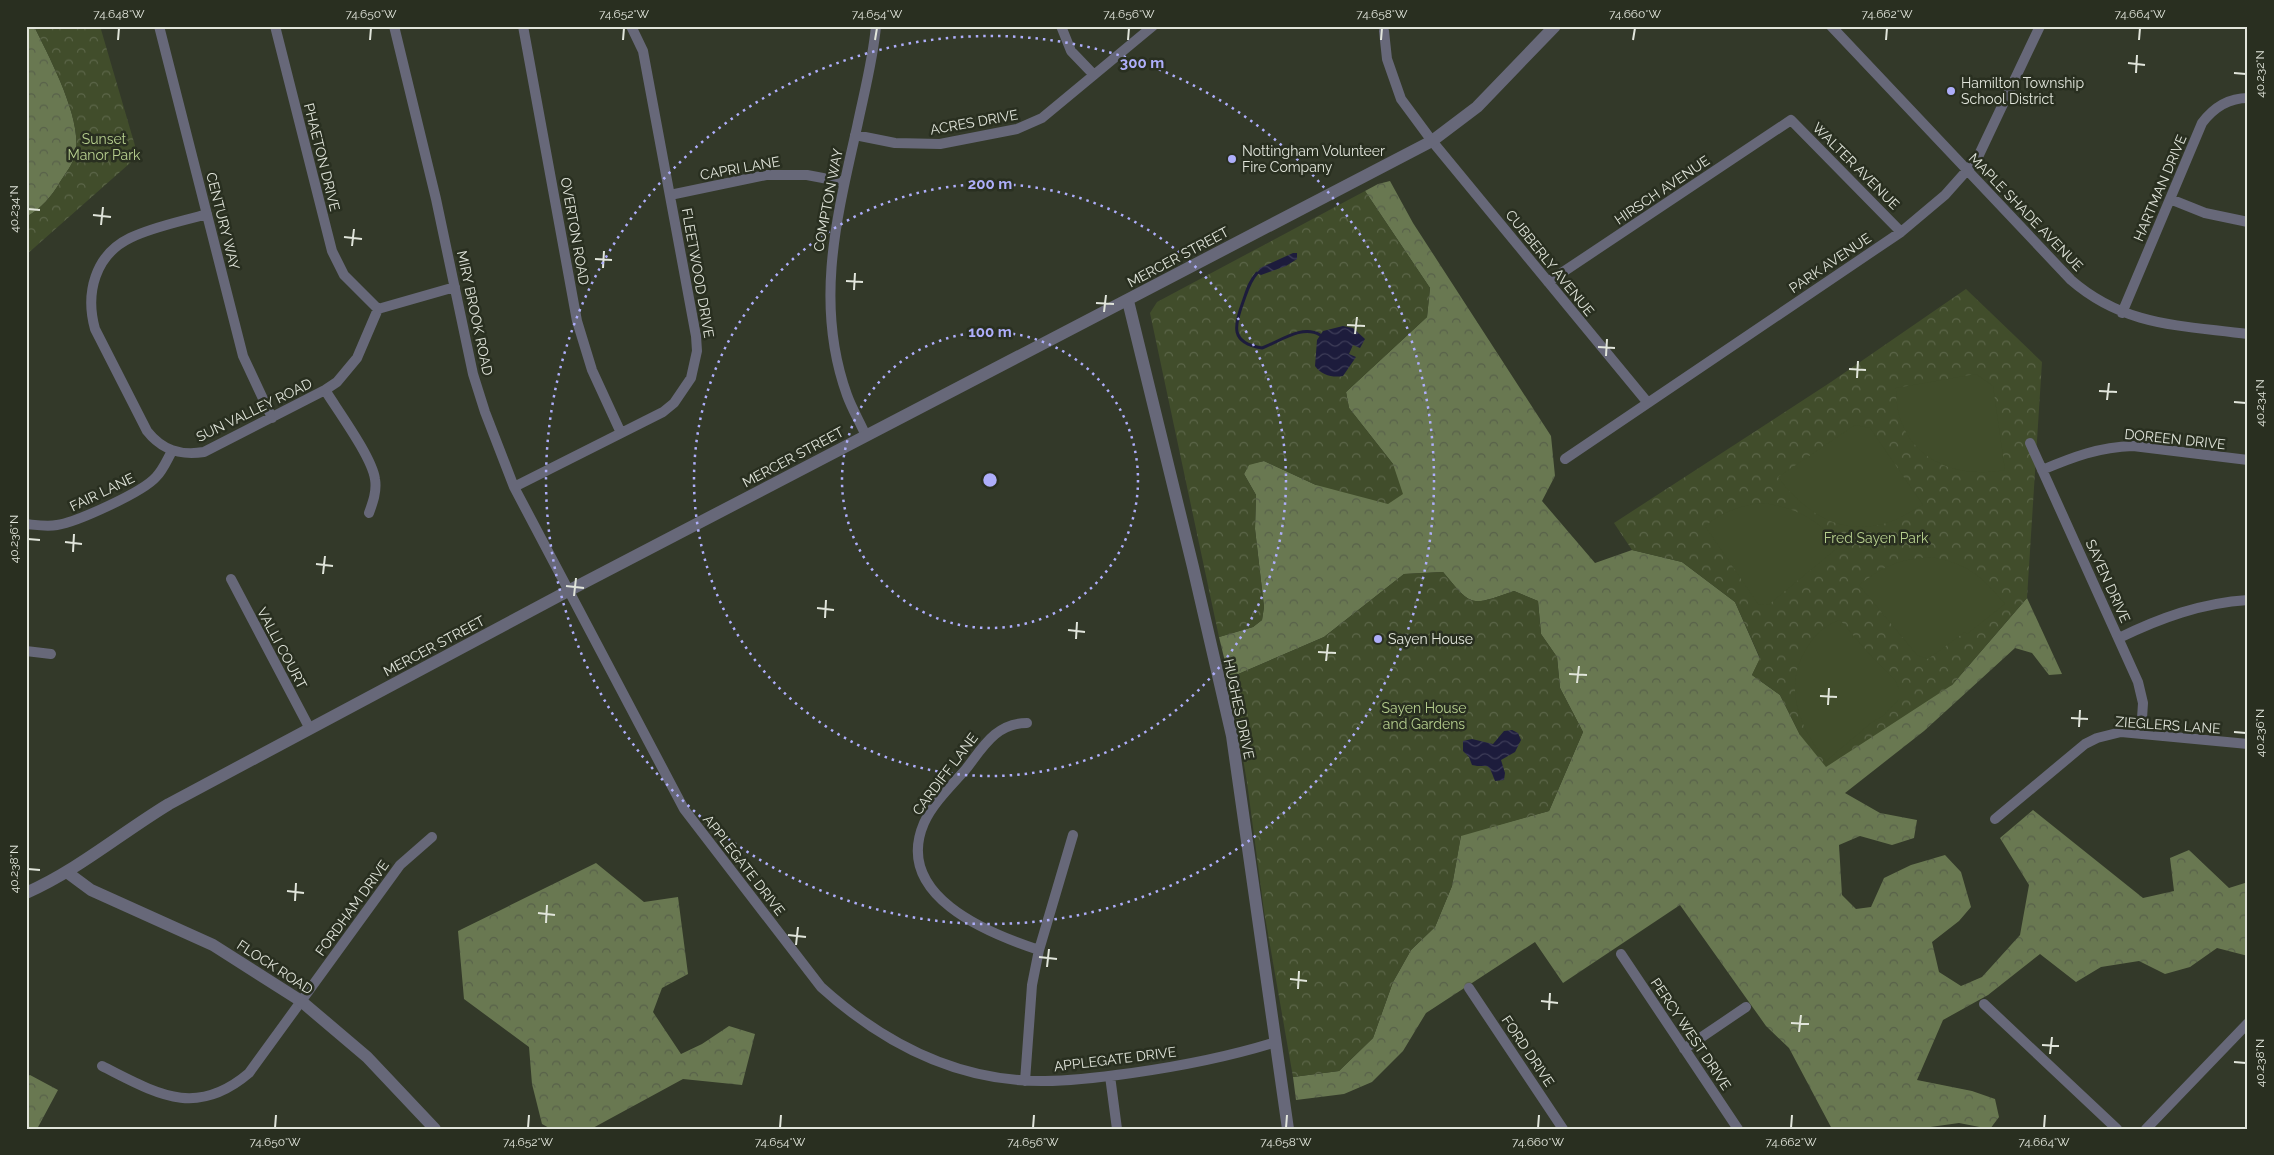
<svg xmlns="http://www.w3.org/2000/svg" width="2274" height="1155" viewBox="0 0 2274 1155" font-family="Raleway,sans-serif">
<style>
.forest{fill:url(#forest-crowns)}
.park{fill:url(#park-crowns)}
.pitch{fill:#414d2b}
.water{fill:url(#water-waves)}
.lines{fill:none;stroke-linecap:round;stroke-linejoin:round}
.stream{stroke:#1d1c3c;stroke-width:3}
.minor{stroke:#676879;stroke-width:10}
.tertiary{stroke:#676879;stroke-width:12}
.ticks{fill:none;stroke:#e1e5db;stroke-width:2}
.ring{fill:none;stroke:#aeaefa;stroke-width:2.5;stroke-dasharray:2.5 5}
.poi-dot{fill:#aeaefa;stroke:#292f20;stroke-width:2}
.labels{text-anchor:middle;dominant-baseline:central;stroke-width:5;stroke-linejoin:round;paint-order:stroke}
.poi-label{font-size:14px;fill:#e1e5db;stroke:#292f20;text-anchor:start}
.street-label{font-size:14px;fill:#e1e5db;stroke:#292f20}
.park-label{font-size:14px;fill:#b6cf8e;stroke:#292f20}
.centre{fill:#aeaefa;stroke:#292f20;stroke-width:2.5}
.ring-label{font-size:15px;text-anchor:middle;font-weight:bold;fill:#aeaefa;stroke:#292f20;stroke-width:5;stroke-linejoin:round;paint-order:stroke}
.neatline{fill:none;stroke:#e1e5db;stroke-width:2}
.ticks-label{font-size:12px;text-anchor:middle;fill:#e1e5db}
</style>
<defs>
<pattern id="forest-crowns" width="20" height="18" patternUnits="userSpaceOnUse" patternTransform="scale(1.25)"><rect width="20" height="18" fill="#697851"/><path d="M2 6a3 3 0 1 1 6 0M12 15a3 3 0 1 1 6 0" fill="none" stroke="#58614a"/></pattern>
<pattern id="park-crowns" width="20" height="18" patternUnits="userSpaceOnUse" patternTransform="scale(1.25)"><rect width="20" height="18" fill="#414d2b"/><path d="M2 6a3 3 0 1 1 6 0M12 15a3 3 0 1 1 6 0" fill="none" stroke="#5c6649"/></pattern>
<pattern id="water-waves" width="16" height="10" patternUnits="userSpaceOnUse" patternTransform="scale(1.25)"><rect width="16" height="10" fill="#1d1c3c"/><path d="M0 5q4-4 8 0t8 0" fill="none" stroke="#3e3d58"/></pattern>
</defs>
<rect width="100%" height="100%" fill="#333929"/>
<path class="forest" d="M26,26H34C49,57 84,121 75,155C73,164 65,174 60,182C52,196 41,209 26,217Z
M1390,181L1413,223L1551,436L1555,476L1542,501L1595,563L1632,550L1682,562L1735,602L1760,659L1752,675L1780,695L1800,735L1952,685L2027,598L2062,674L2049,675L2032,653L2015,648L1924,731L1845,793L1880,813L1917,820L1914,838L1892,845L1860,836L1839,845L1842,895L1856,909L1871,907L1884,878L1911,865L1945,855L1961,872L1971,907L1959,921L1932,942L1939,972L1961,986L1982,977L2020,935L2029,885L2000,838L2033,810L2143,898L2174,891L2170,858L2189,850L2229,888L2248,882V956L2217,948L2190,967L2165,974L2139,961L2101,967L2076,982L2040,954L1988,995L1943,1020L1917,1080L1972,1091L1995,1099L1999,1117L1990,1129L1959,1123L1916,1129H1832L1789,1048L1766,1026L1680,905L1563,983L1535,942L1426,1013L1403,1051L1372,1082L1344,1094L1296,1100L1293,1077L1339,1071L1373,1038L1393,982L1411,950L1435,927L1452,886L1461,835L1549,811L1583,732L1560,688L1557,657L1541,634L1538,601L1514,591C1470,606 1473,608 1443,572L1404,574L1324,637L1229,678L1219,637L1253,627L1262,620L1264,607L1255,529L1256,495L1244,474L1249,464L1264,461L1316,485L1393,464L1349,408L1346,392L1427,317L1430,288L1365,191L1378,184Z
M596,863L644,902L678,897L688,974L662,988L653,1012L681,1054L702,1044L729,1026L755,1034L742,1085L683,1079L591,1129H551L542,1124L532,1084L529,1047L464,999L458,931Z
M30,1075L58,1090L37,1129H26V1077Z"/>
<path class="park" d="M34,26H100L138,156L26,255V217C41,209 52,196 60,182C65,174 73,164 75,155C84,121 49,57 34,26Z
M1365,191L1430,288L1427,317L1346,392L1349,408L1393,464L1403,494L1388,504L1316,485L1264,461L1249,465L1244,474L1256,495L1255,529L1264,607L1262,620L1253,627L1219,637L1150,313L1157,302Z
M1966,289L2042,362L2027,598L1952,685L1826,767L1800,735L1780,695L1752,675L1760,658L1735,602L1682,562L1632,550L1614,523L1831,382Z
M1443,572C1473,608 1470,606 1514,591L1538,601L1541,634L1557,657L1560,688L1583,732L1549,811L1461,836L1452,886L1435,927L1411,950L1393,982L1373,1038L1339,1071L1293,1077L1264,911L1247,782L1229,678L1324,637L1404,574Z"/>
<path class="pitch" d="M1976,374L1993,386L2005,470C1947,481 1895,451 1896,388Z
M1855,425L1870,428L1923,505C1913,510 1903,517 1892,521C1845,539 1805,514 1778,477Z
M1761,503C1793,506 1820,520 1840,546L1768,605L1758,604L1705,526C1722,512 1739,506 1761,503Z
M1931,557C1967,563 1982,576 2005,604L1967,634L1965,632L1928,659L1917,655L1859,585C1884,566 1899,559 1931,557Z
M1840,620L1872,657L1895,680L1899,689V699L1884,715L1871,723L1826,761C1798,725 1781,684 1810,643C1818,632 1827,624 1840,620Z"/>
<path class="water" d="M1293,253H1297V259L1286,266L1261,275L1257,273L1260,268Z
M1343,326L1353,328L1365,339L1360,348L1353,345L1349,354L1356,357L1343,376C1333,378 1321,375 1315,366L1317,340L1323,331Z
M1512,730L1518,733L1521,740L1515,752L1501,760L1505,773L1504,780L1495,781C1487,759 1489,769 1472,765L1469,757L1463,751V741L1472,739L1493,744L1504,731Z"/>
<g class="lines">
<path class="stream" d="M1257,273C1249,282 1247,291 1243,302C1234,326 1230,343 1262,348C1279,342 1302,324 1320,335"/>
<path class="minor" d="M159,26L243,356L272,418
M275,26L332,251L344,275L378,309
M394,26L436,199L473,374L485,412L514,487L684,809L821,987C884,1044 958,1082 1045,1081C1074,1081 1103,1077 1132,1073C1181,1066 1228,1057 1276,1042
M523,26L577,321L592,370L621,433
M1061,26L1071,51L1094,75
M1831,26L2071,280C2125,327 2181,325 2248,334
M1384,31L1387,59L1401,99L1432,141L1648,403
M855,135L895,143L940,144L1017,129L1042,118L1153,26
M670,195L766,175H807L844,182
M2170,199L2205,213L2248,222
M207,214C183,221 152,227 130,238C95,255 85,293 95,329L147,431C162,450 180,456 204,452L325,390L337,382L357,358L378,309L455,287
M1548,282L1791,120L1901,232
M2122,313L2202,123C2214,107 2228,98 2248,98
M325,390C338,411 372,457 375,479C377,491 373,502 369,513
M866,436C860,422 852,409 847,395C814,304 837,216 857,127C864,93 873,60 876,26
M2030,443L2138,682L2143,703L2141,734
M1565,459L1901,232L1945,195L1977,159L2040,26
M2042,470C2073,457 2099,447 2133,446L2248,460
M514,487L663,412L674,403L691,378L697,351L696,336L643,51L631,26
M26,524C36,525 47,527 57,525C77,522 143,492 156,477C163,470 167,460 172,451
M231,579L310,729
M2119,638C2160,618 2201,603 2248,600
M26,651L51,654
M1027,723C996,723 983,747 966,769C952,785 933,803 924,823C893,895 987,933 1039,950
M1995,819L2085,744L2097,738L2121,732L2248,744
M1621,954L1738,1129
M1469,988L1563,1129
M1984,1004L2117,1129
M1684,1049L1746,1007
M102,1066C156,1093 195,1119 249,1073L400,865L432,837
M1110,1076L1117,1129
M1025,1081L1032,985L1039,950L1073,835
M2146,1129L2248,1023"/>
<path class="tertiary" d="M1128,301L1193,567L1232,736L1288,1129
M68,873L91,890L213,945L301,1001L367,1057L435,1129
M26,893C78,870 121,833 169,804L568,591L1432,141L1477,107L1555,26"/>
</g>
<path class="ticks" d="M118,40L119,28M370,40L371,28M623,40L624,28M875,40L877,28M1128,40L1129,28M1381,40L1382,28M1633,40L1635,28M1886,40L1887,28M2139,40L2140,28M2128,63L2145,65M2136,73L2137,55M2234,73L2246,74M28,209L40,210M93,215L111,217M101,225L103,207M344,237L362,239M352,246L354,229M595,259L612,260M603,268L604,251M846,281L863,282M854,290L855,273M1096,303L1114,304M1104,312L1106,295M1347,325L1365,326M1355,334L1357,317M1598,347L1615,348M1606,356L1607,339M1849,369L1866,370M1857,378L1858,361M2099,391L2117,392M2107,400L2109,383M2234,402L2246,403M28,539L40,540M65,542L82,544M73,552L74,534M316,564L333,566M323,574L325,556M566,586L584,588M574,596L576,578M817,608L834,610M825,618L826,600M1068,630L1085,632M1076,639L1077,622M1318,652L1336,653M1326,661L1328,644M1569,674L1587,675M1577,683L1579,666M1820,696L1837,697M1828,705L1829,688M2071,718L2088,719M2079,727L2080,710M2234,732L2246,733M28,869L40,870M287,891L304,893M295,901L296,883M538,913L555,915M546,923L547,905M788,935L806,937M796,945L798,927M1039,957L1057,959M1047,967L1049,949M1290,979L1307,981M1298,989L1299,971M1541,1001L1558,1003M1549,1010L1550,993M1791,1023L1809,1024M1799,1032L1801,1015M2042,1045L2059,1046M2050,1054L2052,1037M2234,1062L2246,1063M275,1128L276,1115M528,1128L529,1115M780,1128L781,1115M1033,1128L1034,1115M1286,1128L1287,1115M1538,1128L1539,1115M1791,1128L1792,1115M2044,1128L2045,1115"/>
<g class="ring">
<circle cx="990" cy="480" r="148"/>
<circle cx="990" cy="480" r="296"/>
<circle cx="990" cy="480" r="444"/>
</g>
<g class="poi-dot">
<circle cx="1951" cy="91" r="5"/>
<circle cx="1232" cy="159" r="5"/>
<circle cx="1378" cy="639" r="5"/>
</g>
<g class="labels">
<g class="poi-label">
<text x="1961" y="83">Hamilton Township<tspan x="1961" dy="16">School District</tspan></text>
<text x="1242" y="151">Nottingham Volunteer<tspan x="1242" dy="16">Fire Company</tspan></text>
<text x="1388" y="639">Sayen House</text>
</g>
<g class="street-label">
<text transform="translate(974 122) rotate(-10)">ACRES DRIVE</text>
<text transform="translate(322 157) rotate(76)">PHAETON DRIVE</text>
<text transform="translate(1856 166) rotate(45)">WALTER AVENUE</text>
<text transform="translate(740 168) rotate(-10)">CAPRI LANE</text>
<text transform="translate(2160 188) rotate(-67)">HARTMAN DRIVE</text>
<text transform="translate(1662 190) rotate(-34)">HIRSCH AVENUE</text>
<text transform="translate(828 200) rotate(-79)">COMPTON WAY</text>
<text transform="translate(2026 212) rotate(46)">MAPLE SHADE AVENUE</text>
<text transform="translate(223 221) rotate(76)">CENTURY WAY</text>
<text transform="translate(575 231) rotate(80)">OVERTON ROAD</text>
<text transform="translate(1178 257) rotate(-28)">MERCER STREET</text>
<text transform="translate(1550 263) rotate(51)">CUBBERLY AVENUE</text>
<text transform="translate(1830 263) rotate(-34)">PARK AVENUE</text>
<text transform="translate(698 273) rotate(80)">FLEETWOOD DRIVE</text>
<text transform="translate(475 313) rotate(78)">MIRY BROOK ROAD</text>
<text transform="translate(254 410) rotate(-26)">SUN VALLEY ROAD</text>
<text transform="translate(2175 439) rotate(6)">DOREEN DRIVE</text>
<text transform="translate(793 457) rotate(-28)">MERCER STREET</text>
<text transform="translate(102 492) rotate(-26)">FAIR LANE</text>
<text transform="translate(2108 581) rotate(66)">SAYEN DRIVE</text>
<text transform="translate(434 646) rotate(-28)">MERCER STREET</text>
<text transform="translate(282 648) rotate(62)">VALLI COURT</text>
<text transform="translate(1239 709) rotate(78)">HUGHES DRIVE</text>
<text transform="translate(2168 725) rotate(4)">ZIEGLERS LANE</text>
<text transform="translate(945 774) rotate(-53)">CARDIFF LANE</text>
<text transform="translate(744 865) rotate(52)">APPLEGATE DRIVE</text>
<text transform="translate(352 908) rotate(-54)">FORDHAM DRIVE</text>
<text transform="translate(275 967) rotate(33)">FLOCK ROAD</text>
<text transform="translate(1691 1034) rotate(56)">PERCY WEST DRIVE</text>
<text transform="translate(1528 1051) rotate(56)">FORD DRIVE</text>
<text transform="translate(1115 1059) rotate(-7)">APPLEGATE DRIVE</text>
</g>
<g class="park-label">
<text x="104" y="139">Sunset<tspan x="104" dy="16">Manor Park</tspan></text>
<text x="1876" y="538">Fred Sayen Park</text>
<text x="1424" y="708">Sayen House<tspan x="1424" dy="16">and Gardens</tspan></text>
</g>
</g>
<circle cx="990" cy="480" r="8" class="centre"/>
<g class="ring-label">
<text x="1142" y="68">300 m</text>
<text x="990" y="189">200 m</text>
<text x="990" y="337">100 m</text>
</g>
<rect width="2274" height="1155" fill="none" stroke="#292f20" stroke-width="55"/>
<rect x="28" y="28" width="2218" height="1100" class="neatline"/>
<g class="ticks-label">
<text x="119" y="18">74.648°W</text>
<text x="371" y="18">74.650°W</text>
<text x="624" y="18">74.652°W</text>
<text x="877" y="18">74.654°W</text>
<text x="1129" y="18">74.656°W</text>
<text x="1382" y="18">74.658°W</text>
<text x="1635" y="18">74.660°W</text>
<text x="1887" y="18">74.662°W</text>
<text x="2140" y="18">74.664°W</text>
<text transform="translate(2260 74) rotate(-90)" y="4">40.232°N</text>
<text transform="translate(14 209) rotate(-90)" y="4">40.234°N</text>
<text transform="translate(2260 403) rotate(-90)" y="4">40.234°N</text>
<text transform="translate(14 539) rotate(-90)" y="4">40.236°N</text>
<text transform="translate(2260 733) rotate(-90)" y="4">40.236°N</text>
<text transform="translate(14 869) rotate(-90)" y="4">40.238°N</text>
<text transform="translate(2260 1063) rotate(-90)" y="4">40.238°N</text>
<text x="275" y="1146">74.650°W</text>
<text x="528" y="1146">74.652°W</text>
<text x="780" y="1146">74.654°W</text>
<text x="1033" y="1146">74.656°W</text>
<text x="1286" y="1146">74.658°W</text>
<text x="1538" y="1146">74.660°W</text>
<text x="1791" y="1146">74.662°W</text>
<text x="2044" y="1146">74.664°W</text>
</g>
</svg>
